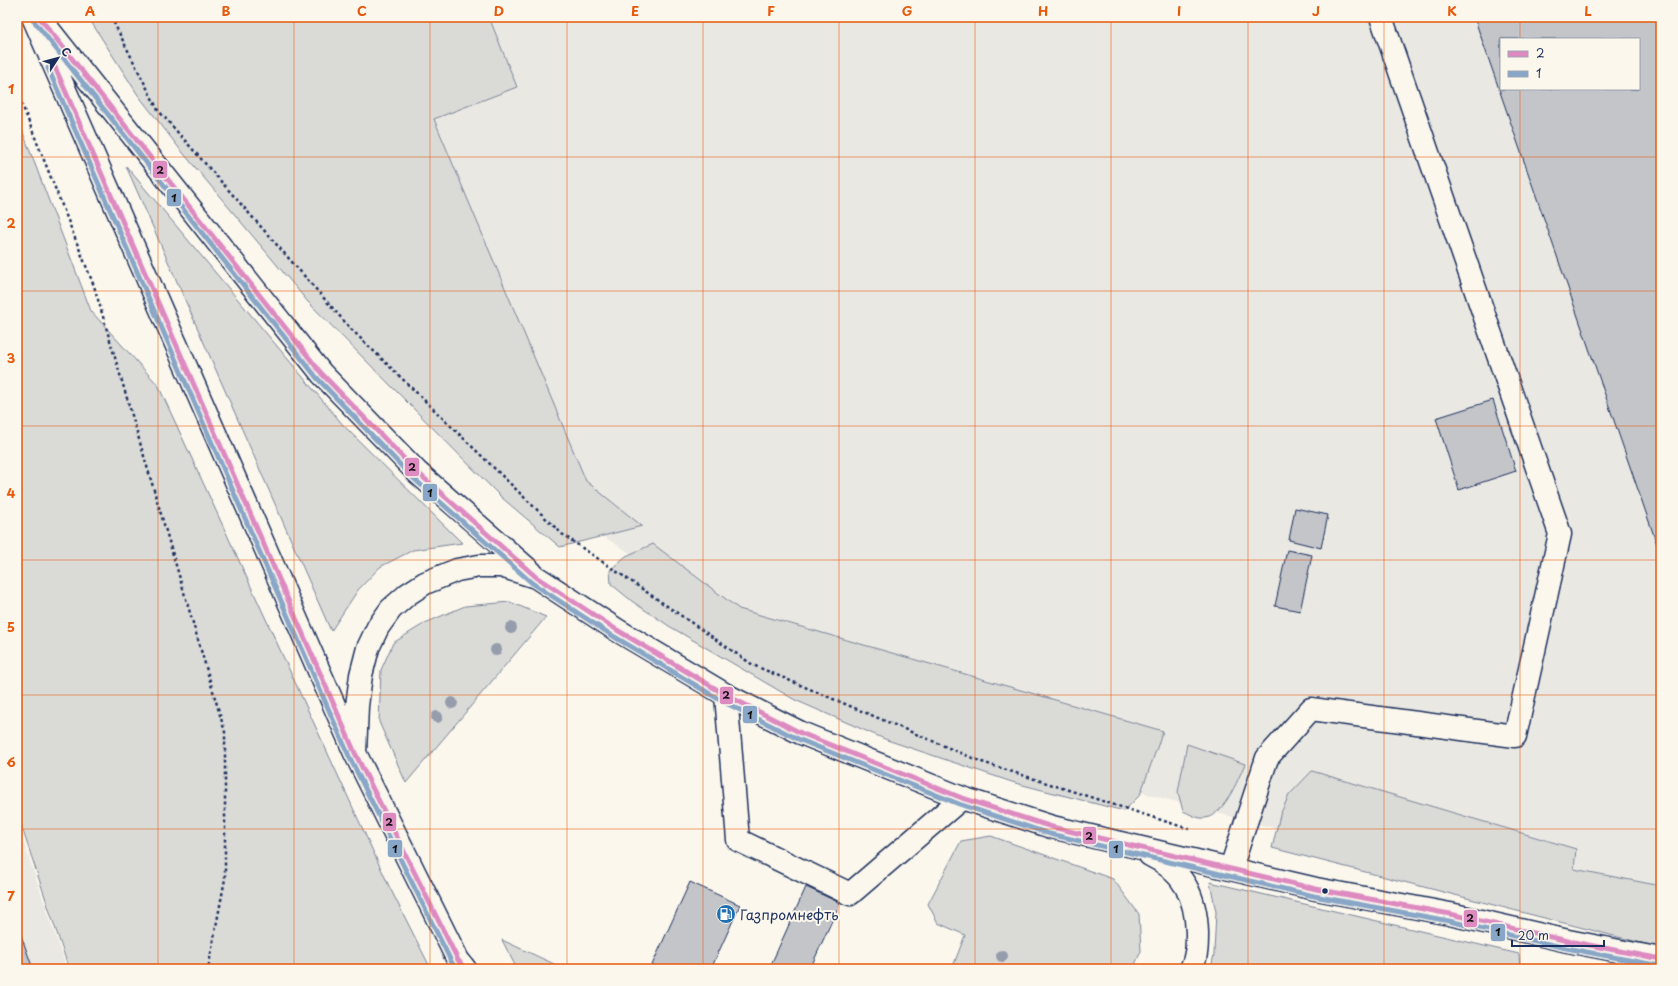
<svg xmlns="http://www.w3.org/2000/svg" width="1678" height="986" viewBox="0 0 1678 986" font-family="'Playpen Sans',sans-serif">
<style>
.built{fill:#eae8e2;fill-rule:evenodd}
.green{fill:#dadad7;stroke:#7a849a}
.building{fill:#c3c5c9;stroke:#1b2f5e;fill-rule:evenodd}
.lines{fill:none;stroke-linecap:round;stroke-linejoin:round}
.minor-casing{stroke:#1b2f5e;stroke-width:25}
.major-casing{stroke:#1b2f5e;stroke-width:25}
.path{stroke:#1b2f5e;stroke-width:2.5;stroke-dasharray:3 3;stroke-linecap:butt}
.minor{stroke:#fbf7ec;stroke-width:22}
.major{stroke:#fbf7ec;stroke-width:22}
.bus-1-casing{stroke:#fbf7ec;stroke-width:8}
.bus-2-casing{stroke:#fbf7ec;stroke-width:8}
.bus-1{stroke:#dd8ac1;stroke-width:5}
.bus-2{stroke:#88a6c7;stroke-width:5}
.tree{fill:#959cab}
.grid{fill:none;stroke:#e8590c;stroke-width:1;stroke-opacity:0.55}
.bus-dot{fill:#1b2f5e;stroke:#fbf7ec;stroke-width:1.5}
.labels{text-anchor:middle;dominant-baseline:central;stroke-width:4;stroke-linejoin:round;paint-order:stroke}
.poi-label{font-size:14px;fill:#1b2f5e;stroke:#fbf7ec;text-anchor:start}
.line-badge{stroke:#fbf7ec;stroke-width:1.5}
.pale-badge-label{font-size:11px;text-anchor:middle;font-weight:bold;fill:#111}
.neatline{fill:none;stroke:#e8590c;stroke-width:1.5}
.grid-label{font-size:13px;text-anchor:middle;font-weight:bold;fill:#e8590c}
</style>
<rect width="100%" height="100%" fill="#fbf7ec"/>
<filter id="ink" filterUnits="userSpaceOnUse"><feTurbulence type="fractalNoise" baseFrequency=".025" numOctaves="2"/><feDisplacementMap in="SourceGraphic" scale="8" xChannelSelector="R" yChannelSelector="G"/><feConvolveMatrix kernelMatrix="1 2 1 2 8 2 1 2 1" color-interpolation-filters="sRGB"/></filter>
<g filter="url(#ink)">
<path class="built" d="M173,17H1661V919L1396,861L921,733L546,501ZM1501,39H1639V89H1501Z
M17,823L67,969H17Z"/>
<path class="green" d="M88,17H489L517,87L434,119L586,481L642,526L560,547L501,497L308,302L179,148L138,95Z
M17,117L91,311L158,385L389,886L431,969H69L17,813Z
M126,166L344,426L462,543L413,550L380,567L358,590L331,631Z
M653,544L739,609L1163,731L1140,795L1124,811L1015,783L887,740L795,700L669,626L633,602L611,584L610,570L626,556Z
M510,602L546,617L406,783L379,722L381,670L393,643L425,623L465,606Z
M1187,744L1245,764C1238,779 1222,822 1200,818C1194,817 1188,813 1183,811L1178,792Z
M1312,771L1576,849L1574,869L1661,886V948L1272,848L1280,815L1289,795Z
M991,836L1113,879L1139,914L1141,951L1133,969H952L965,935L938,923L928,904L961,841Z
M1210,882L1519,954L1520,969H1211L1214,954L1216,912Z
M502,940L565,969H517Z"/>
<path class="building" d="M1474,17H1661V556ZM1501,39H1639V89H1501Z
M1493,400L1516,471L1459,490L1436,418Z
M1295,508L1328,515L1321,548L1289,540Z
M1287,550L1312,555L1300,611L1275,606Z
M690,882L740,905L711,969H659L652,965Z
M806,887L840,903L810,969H769Z
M17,924L33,969H17Z"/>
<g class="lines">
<g class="minor-casing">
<path id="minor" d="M726,695L738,840L850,894L962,798
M1231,868L1267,758L1311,709L1515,736L1560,534L1381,17"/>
</g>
<g class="major-casing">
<path id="major" d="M33,17L355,753L458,960L465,969
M45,25L322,374L417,472L531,572
M355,753L357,706L361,675L368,648L378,627L391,609L408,594L425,583L457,570L479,566H501L536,577L617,630L726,695L801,733L962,798L1052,827L1316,889L1450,914L1568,941L1661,959
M1150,855C1184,871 1196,897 1197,933C1197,946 1197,957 1191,969"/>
</g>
<path class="path" d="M111,17L158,110L351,329L562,534L753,665L982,762L1192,830
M17,92L94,286L225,732V879L208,969"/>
<use href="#minor" class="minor"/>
<use href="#major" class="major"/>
<g class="bus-1-casing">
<path id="bus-1" d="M39,17L322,374L417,472L536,577L617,630L726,695L801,733L870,761L962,798L1052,827L1316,889L1450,914L1568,941L1661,959
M54,65L355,753L458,960L465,969"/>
</g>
<g class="bus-2-casing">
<path id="bus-2" d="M34,21L317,378L412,477L532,583L613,636L722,701L798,739L867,767L959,804L1050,834L1314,896L1449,921L1566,948L1660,966
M48,68L349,756L452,963L456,969"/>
</g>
<use href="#bus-1" class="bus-1"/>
<use href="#bus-2" class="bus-2"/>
</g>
<g class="tree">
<circle cx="511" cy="628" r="6"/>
<circle cx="496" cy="650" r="6"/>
<circle cx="452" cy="703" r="6"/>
<circle cx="437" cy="717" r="6"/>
<circle cx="1002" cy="956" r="6"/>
</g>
</g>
<path class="grid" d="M158,17V969M294,17V969M430,17V969M567,17V969M703,17V969M839,17V969M975,17V969M1111,17V969M1248,17V969M1384,17V969M1520,17V39M1520,89V969M17,157H1661M17,291H1661M17,426H1661M17,560H1661M17,695H1661M17,829H1661"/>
<defs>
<g id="fuel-disc" transform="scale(1)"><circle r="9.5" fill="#1f6fb2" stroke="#fbf7ec"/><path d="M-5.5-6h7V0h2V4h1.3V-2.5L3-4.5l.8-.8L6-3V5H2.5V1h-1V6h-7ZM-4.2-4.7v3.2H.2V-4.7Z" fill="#fff"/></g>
</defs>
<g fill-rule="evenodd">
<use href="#fuel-disc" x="726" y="914"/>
</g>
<circle class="bus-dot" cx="1325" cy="891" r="3.5"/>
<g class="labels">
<g class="poi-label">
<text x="740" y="914">Газпромнефть</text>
</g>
</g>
<g class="line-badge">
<rect x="152" y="160" width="16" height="19" rx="4" fill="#dd8ac1"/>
<rect x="166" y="188" width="16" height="19" rx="4" fill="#88a6c7"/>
<rect x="404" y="457" width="16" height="20" rx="4" fill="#dd8ac1"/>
<rect x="422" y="483" width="16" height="19" rx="4" fill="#88a6c7"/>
<rect x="719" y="686" width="15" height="19" rx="4" fill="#dd8ac1"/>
<rect x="742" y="705" width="16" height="19" rx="4" fill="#88a6c7"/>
<rect x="382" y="812" width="15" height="20" rx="4" fill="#dd8ac1"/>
<rect x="1082" y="826" width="15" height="19" rx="4" fill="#dd8ac1"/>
<rect x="387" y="839" width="16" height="19" rx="4" fill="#88a6c7"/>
<rect x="1108" y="840" width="16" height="19" rx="4" fill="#88a6c7"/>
<rect x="1463" y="909" width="15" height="19" rx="4" fill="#dd8ac1"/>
<rect x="1490" y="923" width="16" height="19" rx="4" fill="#88a6c7"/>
</g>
<g class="pale-badge-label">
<text x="160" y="174">2</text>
<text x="174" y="202">1</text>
<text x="412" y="471">2</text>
<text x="430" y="497">1</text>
<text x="726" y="699">2</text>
<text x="750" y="719">1</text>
<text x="389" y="826">2</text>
<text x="1089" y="840">2</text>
<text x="395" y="853">1</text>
<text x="1116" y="853">1</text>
<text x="1470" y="922">2</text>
<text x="1498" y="936">1</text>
</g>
<rect width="1678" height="986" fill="none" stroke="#fbf7ec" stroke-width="44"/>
<rect x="1500" y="38" width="140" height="52" fill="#fbf7ec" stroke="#a1a7b3"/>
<rect x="1508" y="51" width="20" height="6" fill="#dd8ac1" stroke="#a1a7b3"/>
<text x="1536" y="58" font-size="12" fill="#1b2f5e">2</text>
<rect x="1508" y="71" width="20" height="6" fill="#88a6c7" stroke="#a1a7b3"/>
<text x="1536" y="78" font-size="12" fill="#1b2f5e">1</text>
<g transform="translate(58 58) rotate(54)" stroke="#fbf7ec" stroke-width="3" paint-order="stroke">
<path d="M0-3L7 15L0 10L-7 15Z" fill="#1b2f5e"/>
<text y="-6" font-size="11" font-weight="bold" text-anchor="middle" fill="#1b2f5e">С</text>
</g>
<path d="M1512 940v6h92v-6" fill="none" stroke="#1b2f5e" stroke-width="2"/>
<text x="1518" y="940" font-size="12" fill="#1b2f5e" stroke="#fbf7ec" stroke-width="3" paint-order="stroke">20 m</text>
<rect x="22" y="22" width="1634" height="942" class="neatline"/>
<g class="grid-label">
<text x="90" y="16">A</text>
<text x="226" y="16">B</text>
<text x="362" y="16">C</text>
<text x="499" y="16">D</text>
<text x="635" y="16">E</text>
<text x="771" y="16">F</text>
<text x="907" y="16">G</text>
<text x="1043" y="16">H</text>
<text x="1179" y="16">I</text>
<text x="1316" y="16">J</text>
<text x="1452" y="16">K</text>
<text x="1588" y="16">L</text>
<text x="11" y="94">1</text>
<text x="11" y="228">2</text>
<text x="11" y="363">3</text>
<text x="11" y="498">4</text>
<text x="11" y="632">5</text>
<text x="11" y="767">6</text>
<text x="11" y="901">7</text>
</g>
</svg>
